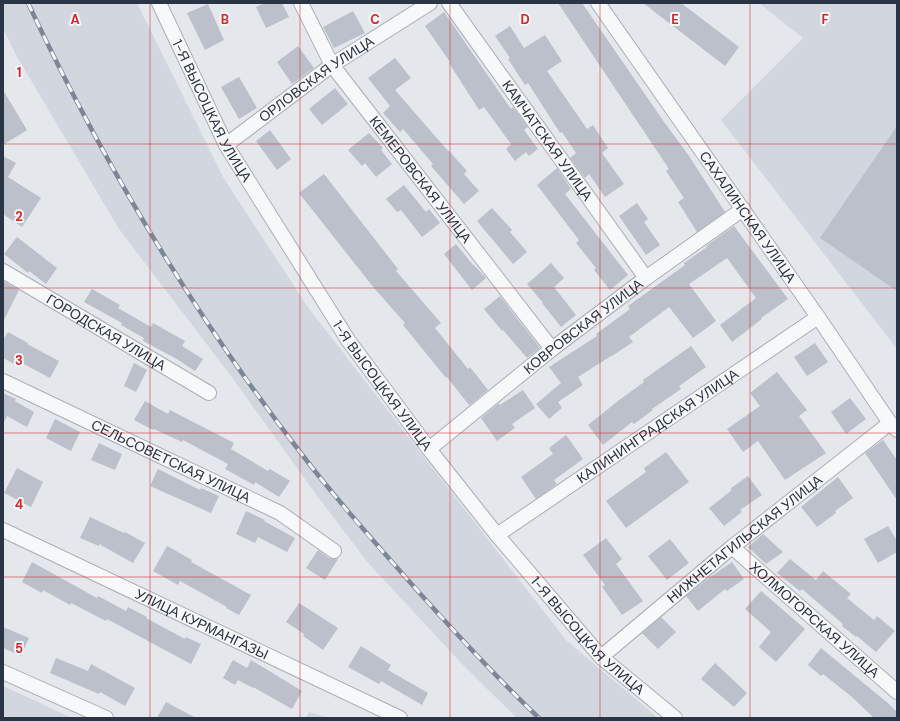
<svg xmlns="http://www.w3.org/2000/svg" width="900" height="721" viewBox="0 0 900 721" font-family="'DM Sans',sans-serif">
<style>
.built{fill:#d2d6de}
.building{fill:#bbc0ca}
.lines{fill:none;stroke-linecap:round;stroke-linejoin:round}
.minor-casing{stroke:#a9aeb7;stroke-width:16}
.minor{stroke:#f7f8fa;stroke-width:14}
.rail-casing{stroke:#7d8696;stroke-width:4.5}
.rail{stroke:#f4f6f9;stroke-width:3;stroke-dasharray:9;stroke-linecap:butt}
.grid{fill:none;stroke:#d62828;stroke-width:1;stroke-opacity:0.55}
.labels{text-anchor:middle;dominant-baseline:central;stroke-width:4;stroke-linejoin:round;paint-order:stroke}
.street-label{font-size:14px;fill:#2b3445;stroke:#f4f6f9}
.grid-label{font-size:13px;text-anchor:middle;font-weight:bold;fill:#d62828;stroke:#f4f6f9;stroke-width:4;stroke-linejoin:round;paint-order:stroke}
</style>
<rect width="100%" height="100%" fill="#e4e7ec"/>
<path class="built" d="M3,3H137L223,177L307,306L566,640L658,718H517L465,667L369,564L315,493L231,376L119,229L16,55L3,29Z
M759,3H897V349L721,120L803,38Z
M3,686L72,718H3Z
M309,712L330,718H306Z"/>
<path class="building" d="M265,3H282L289,17L266,28L256,7Z
M558,3H582L662,119L689,156L725,212L697,232L678,202L684,198L666,171L669,169Z
M643,3H681L739,47L725,66Z
M208,4L224,40L205,50L187,13Z
M353,11L365,33L334,48L323,27Z
M444,12L511,109L513,107L528,127L524,130L538,149L529,156L526,152L515,161L506,149L511,144L484,107L479,110L449,63L450,62L425,26Z
M510,26L524,48L545,35L562,61L547,71L587,129L593,125L608,148L602,153L624,184L605,197L589,174L585,178L570,158L576,153L562,132L560,133L528,83L525,85L508,59L510,58L495,36Z
M298,46L314,68L292,84L277,62Z
M395,58L411,78L395,90L448,151H449L467,171L464,174L479,191L464,204L431,166L433,164L403,129L400,132L383,113L390,106L368,78Z
M239,77L257,108L239,119L221,87Z
M335,88L348,104L322,125L309,109Z
M3,90L27,130L3,145Z
M897,126V291L820,238Z
M270,130L291,159L277,170L256,141Z
M369,133L383,148L381,150L392,164L376,177L365,163L362,166L348,150Z
M3,156L16,163L8,177L41,198L22,227L3,214Z
M557,168L571,189L565,194L628,275L610,290L594,270L596,268L576,243L579,240L537,185Z
M324,174L398,269L396,271L441,323L435,328L468,369L470,367L488,390L471,404L469,405L447,377L446,378L403,325L405,323L374,288L299,193Z
M404,185L426,212L429,209L440,223L422,237L401,210L397,212L386,199Z
M637,203L648,219L644,222L660,245L646,255L619,216Z
M492,208L512,230L510,232L527,252L513,264L477,221Z
M734,226L788,299L761,318L762,319L732,342L720,325L756,298L727,258L689,284L716,321L693,338L669,307L629,337L633,342L612,356H611L578,377L583,385L558,402L562,408L549,419L536,404L561,383L549,367L597,336L596,334L630,309L628,306L685,265L684,263L707,247L706,246Z
M17,237L57,268L46,284L29,271L28,273L4,254Z
M456,244L473,265H474L486,278L472,290L444,254Z
M551,263L564,278L554,287L576,315L561,327L542,303H543L527,284Z
M3,281L19,290L3,322Z
M92,289L120,305L118,308L151,327L153,323L185,341L182,346L203,359L195,371L175,358L143,341L144,338L121,325L122,323L84,302Z
M500,296L540,348L527,358L503,330L502,331L484,309Z
M8,332L28,343L27,344L59,361L50,378L18,361L16,365L3,358V340Z
M815,343L828,362L807,376L794,357Z
M691,346L706,367L679,386L681,389L652,409L653,410L634,424L632,422L603,445L588,425L618,401L644,382L643,380Z
M134,363L147,370L136,392L124,386Z
M777,372L807,410L799,416L826,453L785,480L758,441L743,452L727,429L760,406L750,393Z
M523,390L535,408L512,424L515,428L497,441L481,418L499,403L500,405Z
M3,393L16,399L15,401L34,412L27,427L7,416L3,424Z
M850,398L866,419L846,434L831,412Z
M145,401L168,414L170,410L234,443L231,449L268,471L270,469L290,481L279,497L255,482L254,485L225,469L228,464L183,440L182,442L154,429L153,430L134,420Z
M55,419L80,432L71,451L46,438Z
M566,435L583,459L554,480L557,484L536,499L521,477L553,454L549,448Z
M883,440L897,460V500L865,453Z
M99,443L122,454L115,470L91,460Z
M666,452L689,482L626,528L606,501L646,472L644,468Z
M17,468L43,482L31,507L4,493Z
M158,469L200,490L201,488L219,496L211,513L150,486Z
M748,476L762,495L740,510L742,512L724,526L709,508L732,490L730,489Z
M838,477L853,498L835,511L836,513L817,527L801,507Z
M246,511L265,520L264,521L295,538L287,552L258,537L255,543L236,534Z
M90,517L124,533L125,532L145,543L133,563L99,544V546L80,538Z
M888,526L897,541V552L878,563L864,539Z
M763,534L783,552L766,564L748,547Z
M606,538L622,559L616,564L643,601L622,615L602,587L605,585L583,555Z
M670,539L689,563L667,580L648,556Z
M167,546L192,560L191,562L251,595L239,615L226,608L227,607L180,581L178,585L153,571Z
M318,550L329,558L338,559L325,580L306,568Z
M790,559L816,580L823,571L851,594L847,598L874,620L877,616L895,631L876,652L857,636L856,637L842,626L843,624L802,589L800,591L777,573Z
M32,562L97,598L98,596L126,611L128,607L147,617L146,618L185,639L186,637L201,644L191,664L107,619L106,621L71,603L70,605L43,590L42,593L22,582Z
M732,562L744,579L727,591L725,589L698,611L686,596L710,577Z
M761,591L805,629L776,662L759,647L771,632L745,609Z
M299,603L338,628L323,650L303,636L304,634L286,622Z
M661,617L676,632L658,649L642,633Z
M3,627L29,638L21,656L3,648Z
M361,646L391,665L388,670L428,693L422,705L381,681L379,684L348,667Z
M821,648L889,704L897,712V718H874L852,697L823,674L821,676L808,665Z
M56,658L88,671L91,664L135,688L125,706L100,692L99,694L50,673Z
M233,660L247,668L251,660L302,691L292,709L253,687V688L238,680L235,685L223,678Z
M715,663L747,693L734,707L701,679Z
M166,702L196,718H157Z"/>
<g class="lines">
<g class="minor-casing">
<g id="minor">
<path id="s1" d="M159,3L226,145L348,340L429,449L497,535L601,657L675,718"/>
<path id="s2" d="M301,3L332,65L552,349"/>
<path id="s3" d="M449,3L646,278"/>
<path id="s4" d="M598,3L818,317L890,423L897,430"/>
<path id="s5" d="M226,145L332,65L430,3"/>
<path id="s6" d="M3,271L209,393"/>
<path id="s7" d="M3,381L280,513L334,551"/>
<path id="s8" d="M429,449L552,349L646,278L743,209"/>
<path id="s9" d="M3,530L400,718"/>
<path id="s10" d="M497,535L818,317"/>
<path id="s11" d="M732,547L897,692"/>
<path id="s12" d="M601,657L732,547L890,423"/>
<path d="M3,672L106,718"/>
</g>
</g>
<use href="#minor" class="minor"/>
<g class="rail-casing">
<path id="rail" d="M28,3C104,165 197,320 307,461C344,509 385,554 425,599C462,640 499,680 539,718"/>
</g>
<use href="#rail" class="rail"/>
</g>
<path class="grid" d="M150,3V718M300,3V718M450,3V718M600,3V718M750,3V718M3,144H897M3,288H897M3,433H897M3,577H897"/>
<g class="labels">
<g class="street-label">
<text stroke="none"><textPath href="#s5" startOffset="112">ОРЛОВСКАЯ УЛИЦА</textPath></text>
<text stroke="none"><textPath href="#s1" startOffset="120">1-Я ВЫСОЦКАЯ УЛИЦА</textPath></text>
<text stroke="none"><textPath href="#s3" startOffset="169">КАМЧАТСКАЯ УЛИЦА</textPath></text>
<text stroke="none"><textPath href="#s2" startOffset="214">КЕМЕРОВСКАЯ УЛИЦА</textPath></text>
<text stroke="none"><textPath href="#s4" startOffset="261">САХАЛИНСКАЯ УЛИЦА</textPath></text>
<text stroke="none"><textPath href="#s8" startOffset="197">КОВРОВСКАЯ УЛИЦА</textPath></text>
<text stroke="none"><textPath href="#s6" startOffset="120">ГОРОДСКАЯ УЛИЦА</textPath></text>
<text stroke="none"><textPath href="#s1" startOffset="444">1-Я ВЫСОЦКАЯ УЛИЦА</textPath></text>
<text stroke="none"><textPath href="#s10" startOffset="194">КАЛИНИНГРАДСКАЯ УЛИЦА</textPath></text>
<text stroke="none"><textPath href="#s7" startOffset="186">СЕЛЬСОВЕТСКАЯ УЛИЦА</textPath></text>
<text stroke="none"><textPath href="#s12" startOffset="186">НИЖНЕТАГИЛЬСКАЯ УЛИЦА</textPath></text>
<text stroke="none"><textPath href="#s11" startOffset="110">ХОЛМОГОРСКАЯ УЛИЦА</textPath></text>
<text stroke="none"><textPath href="#s9" startOffset="220">УЛИЦА КУРМАНГАЗЫ</textPath></text>
<text stroke="none"><textPath href="#s1" startOffset="768">1-Я ВЫСОЦКАЯ УЛИЦА</textPath></text>
</g>
</g>
<g class="grid-label">
<text x="75" y="24">A</text>
<text x="225" y="24">B</text>
<text x="375" y="24">C</text>
<text x="525" y="24">D</text>
<text x="675" y="24">E</text>
<text x="825" y="24">F</text>
<text x="19" y="77">1</text>
<text x="19" y="221">2</text>
<text x="19" y="365">3</text>
<text x="19" y="509">4</text>
<text x="19" y="653">5</text>
</g>
<rect width="900" height="721" fill="none" stroke="#2b3445" stroke-width="8"/>
</svg>
